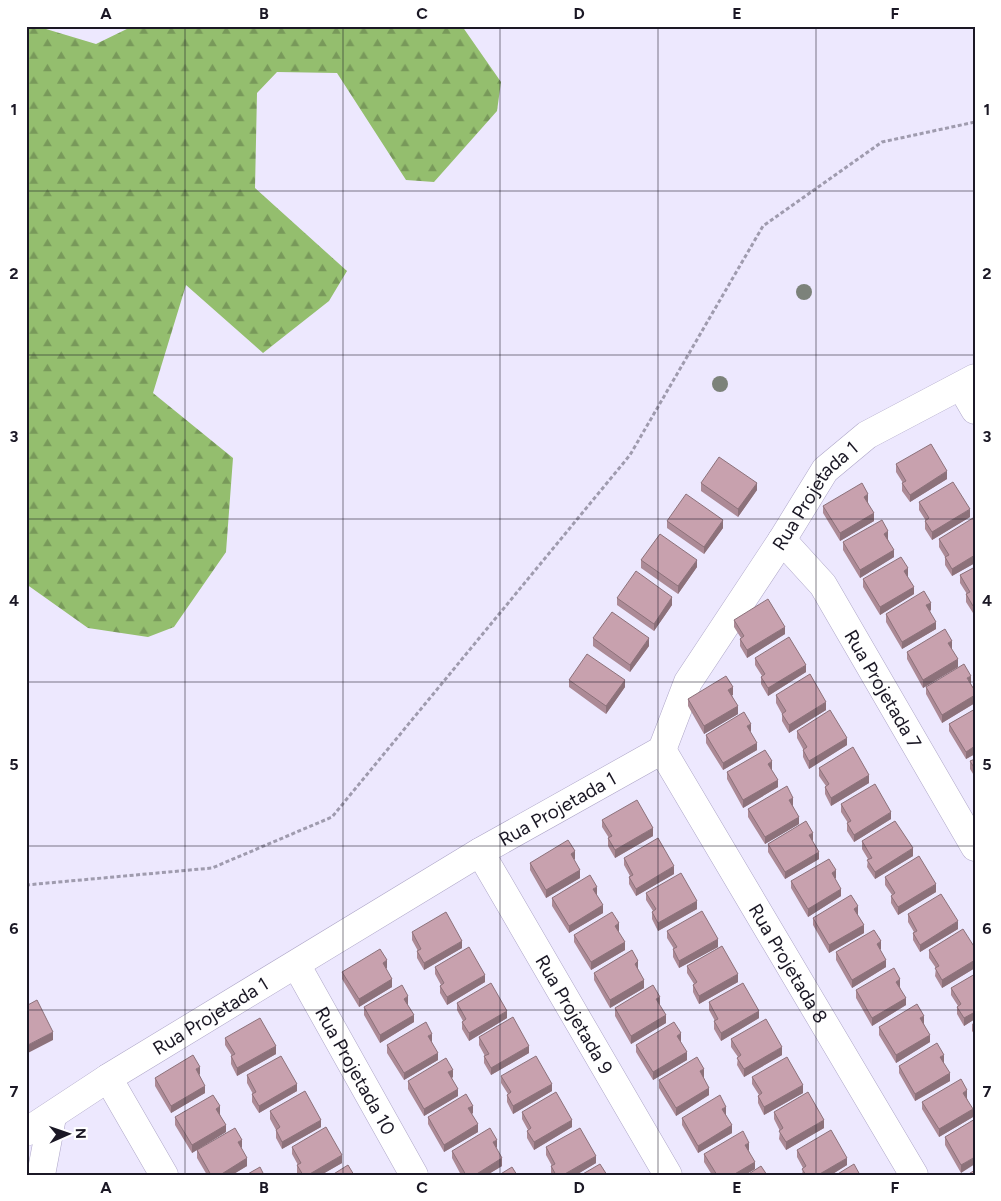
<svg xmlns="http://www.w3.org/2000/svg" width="1001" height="1201" viewBox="0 0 1001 1201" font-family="Figtree,sans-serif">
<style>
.forest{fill:url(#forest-firs)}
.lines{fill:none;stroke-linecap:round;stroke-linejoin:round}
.minor-casing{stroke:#aea6c8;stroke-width:29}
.path{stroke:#9f9bae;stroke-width:3;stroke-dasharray:4 2.5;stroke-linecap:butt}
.minor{stroke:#fff;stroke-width:28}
.tree{fill:#7c827a}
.wall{fill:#ac8a96}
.shaded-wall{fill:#8c717a}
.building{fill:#c8a1ae;stroke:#8c717a}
.grid{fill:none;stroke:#1b1825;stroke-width:1;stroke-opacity:0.55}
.labels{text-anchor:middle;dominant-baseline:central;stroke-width:5;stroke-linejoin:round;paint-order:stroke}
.street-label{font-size:19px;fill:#1b1825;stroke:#fff}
.neatline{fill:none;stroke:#1b1825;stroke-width:2}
.grid-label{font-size:16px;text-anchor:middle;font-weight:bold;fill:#1b1825}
</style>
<defs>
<pattern id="forest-firs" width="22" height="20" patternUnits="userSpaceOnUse" patternTransform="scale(1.25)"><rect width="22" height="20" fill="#94be6e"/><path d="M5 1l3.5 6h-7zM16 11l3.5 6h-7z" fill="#78995a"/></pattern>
</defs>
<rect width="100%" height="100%" fill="#ede8fe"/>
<path class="forest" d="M26,26H36L96,44L133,26H462L501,82L497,111L434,182L406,180L337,73L277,72L257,93L255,188L347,271L329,301L263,353L186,285L153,393L233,458L226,552L174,627L148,637L88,628L26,584Z"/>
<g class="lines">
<g class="minor-casing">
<g id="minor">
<path d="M961,386L975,410"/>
<path id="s1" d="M782,540L823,585L975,847"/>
<path id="s2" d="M662,750L914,1175"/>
<path id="s3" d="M480,852L668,1175"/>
<path id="s4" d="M297,966L414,1175"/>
<path d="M108,1078L164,1175"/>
<path id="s5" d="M26,1132L108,1078L480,852L662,750L688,682L782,540L825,470L867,435L975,378"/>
<path d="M41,1175L52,1117"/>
</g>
</g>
<path class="path" d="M26,885L212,868L332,817L630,455L763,226L882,142L975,122"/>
<use href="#minor" class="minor"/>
</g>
<g class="tree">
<circle cx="804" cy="292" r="8"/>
<circle cx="720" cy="384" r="8"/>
</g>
<path class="wall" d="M896,464L947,479L910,502L902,491V483H903L896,472Z
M701,483L757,490L738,517L701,491Z
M868,502L874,521L840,541L823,513V506Z
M919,502L970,517L932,540L925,529V521H926L919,510Z
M667,521L723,528L704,554L667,528Z
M975,521V563L952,576L945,565V557L939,547V539Z
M888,539L894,557L860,578L843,550V542Z
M641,560L697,567L678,594L641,568Z
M975,567L973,613L966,602V594H967L960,583V575Z
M907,576L914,594L880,615L863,587V579L908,576Z
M617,598L672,605L654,631L617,605Z
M931,610L930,611L936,629L902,649L886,622V614Z
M734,620L785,634L747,658L740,646V639L741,638L734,627Z
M593,638L649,646L630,672L593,646Z
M951,649L958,667L923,688L907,659V652L952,649Z
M755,658L806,672L768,696L761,684V677L762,676L755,665Z
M569,680L625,687L606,714L569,687Z
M971,684L975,691V703L942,723L926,694V687Z
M732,695L738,714L704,734L688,706V699L733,695Z
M776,695L826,710L789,733L782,721V714L776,703Z
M975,709V754L966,759L949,731V724Z
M751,731L750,732L757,750L723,770L706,743V735Z
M797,731L847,745L809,769L803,757V749L797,738Z
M975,759V777L970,769V761Z
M819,768L869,783L831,806L825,794V787L826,786L819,776Z
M771,769L778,787L743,808L727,779V772Z
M841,804L891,819L854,842L847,831V823H848L841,812Z
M793,805V806L799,824L765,844L748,817V809Z
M602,820L653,836L615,858L608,846V838H609L602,827Z
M813,840L812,841L819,859L785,879L768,852V844Z
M862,841L913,856L875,879L867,867L868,859L862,849Z
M624,858L674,874L636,896L629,884V877L630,876L624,865Z
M574,859L580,878L546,898L530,870V863L575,859Z
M885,877L936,892L898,915L891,903V896L892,895L885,885Z
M835,878L841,896L808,917L791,888V881L836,878Z
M646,893L697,909L658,931L652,919V912L653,911L646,900Z
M597,894L596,895L603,913L569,933L552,906V898Z
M857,914L864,933L829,953L813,925V918L858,914Z
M908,914L958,929L920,952L913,940V933L914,932L908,922Z
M618,931L625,950L591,970L574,942V935L619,931Z
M667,931L718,947L679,968L673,957V949H674L667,938Z
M412,932L462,948L424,970L417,958V951H418L412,940Z
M975,948V968L942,988L935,976L936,968L929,958V950Z
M880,949L886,967L852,988L836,960V952L881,949Z
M687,966L738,982L699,1004L693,992V985L694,984L687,973Z
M435,967L485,982L447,1005L440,993V986L441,985L435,974Z
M386,968L392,987L359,1007L342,979V972L387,968Z
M638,969L644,988L610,1008L594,980V973Z
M975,974V1019L964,1026L957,1014V1007L958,1006L951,995V988Z
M900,987L906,1005L872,1026L856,998V990Z
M709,1002L759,1018L721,1041L714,1029V1021H715L709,1010Z
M457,1003L507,1018L469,1041L462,1029V1022L463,1021L457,1010Z
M407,1004L414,1022L380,1043L364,1015V1007L408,1004Z
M659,1005L666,1023L631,1044L615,1016V1008L660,1005Z
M975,1022V1035L972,1031V1024Z
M924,1024L930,1042L896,1063L879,1035V1027Z
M479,1037L529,1053L491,1075L484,1063V1056H485L479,1045Z
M225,1038L276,1054L237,1076L231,1064V1056H232L225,1045Z
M731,1039L782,1055L744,1077L737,1065L738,1057L731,1047Z
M432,1041V1042L438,1060L404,1080L387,1053V1045Z
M681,1041V1042L687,1060L653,1080L636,1052V1045Z
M944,1062L943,1063L950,1081L915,1101L899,1073V1066Z
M200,1074L199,1075L205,1093L171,1113L155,1086V1078Z
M247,1075L297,1091L259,1113L252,1102V1094H253L247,1083Z
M501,1076L552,1091L513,1114L507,1102V1095L508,1094L501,1083Z
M453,1077L452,1078L458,1096L424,1116L408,1089V1081Z
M703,1077L709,1095L676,1116L659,1088V1080L704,1077Z
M752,1077L803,1093L764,1115L758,1103V1096L759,1095L752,1084Z
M967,1098L973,1117L939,1137L922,1109V1102Z
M270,1111L321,1127L282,1149L276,1138V1130L270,1119Z
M522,1112L572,1127L534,1150L527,1138V1131L528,1130L522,1119Z
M774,1112L824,1128L786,1150L779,1139L780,1131L774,1119Z
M473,1113L472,1114L478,1132L444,1152L428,1124V1117Z
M220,1114L226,1132L192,1153L175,1125V1117Z
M726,1114V1115L732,1133L698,1153L682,1125V1118Z
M975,1119L961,1173L945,1145V1137Z
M242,1147L241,1148L247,1166L232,1175H207L197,1158V1150Z
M292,1147L342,1163L321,1175H298L297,1173V1165H298L292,1154Z
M497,1147L496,1148L502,1166L487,1175H461L452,1158V1151Z
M546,1147L596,1163L576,1175H551V1166H552L546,1155Z
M749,1150V1151L755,1169L745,1175H712L704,1162V1154Z
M797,1150L847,1165L831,1175H802L803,1168L797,1157Z"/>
<path class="shaded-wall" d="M947,471V479L910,502V495Z
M757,483V490L738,517V509Z
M868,494V502L864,504V497Z
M970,509V517L932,540V532Z
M874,513V521L840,541V533Z
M723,520V528L704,554V547Z
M888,531V539L884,541V534Z
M894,550V557L860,578V570Z
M975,555V563L952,576V569Z
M697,560V567L678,594V586Z
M908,568V576L904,578V571Z
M914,587V594L880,615V607Z
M672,597V605L654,631V624Z
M931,603V610L926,613V605Z
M975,605V612L973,613V606Z
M936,622V629L902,649V642Z
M785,627V634L747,658V650Z
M649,638V646L630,672V665Z
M952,641V649L948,651V643Z
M958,659V667L923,688V680Z
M806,665V672L768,696V688Z
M971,676V684L967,678Z
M625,680V687L606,714V706Z
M733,687V695L728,697V690Z
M975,695V703L942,723V715Z
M826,702V710L789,733V725Z
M738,706V714L704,734V726Z
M751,724V731L747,734V726Z
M847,738V745L809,769V761Z
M757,743V750L723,770V763Z
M975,746V754L966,759V752Z
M772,761V769L768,771V764Z
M869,775V783L831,806V798Z
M778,780V787L743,808V800Z
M793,798V805L789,808V800Z
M891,812V819L854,842V835Z
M799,817V824L765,844V837Z
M653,828V836L615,858V850Z
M813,833V840L809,843V835Z
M913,848V856L875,879V872Z
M575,851V859L571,861V854Z
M819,852V859L785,879V872Z
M674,866V874L636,896V889Z
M580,870V878L546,898V890Z
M836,870V878L832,880V873Z
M936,884V892L898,915V907Z
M597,887V894L593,897V889Z
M841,889V896L808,917V909Z
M697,901V909L658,931V923Z
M603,905V913L569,933V926Z
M858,906V914L854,916V909Z
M958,921V929L920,952V945Z
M619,923V931L615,934V926Z
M864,925V933L829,953V945Z
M718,939V947L679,968V961Z
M462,941V948L424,970V963Z
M881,941V949L877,951V944Z
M625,942V950L591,970V962Z
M387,960V968L383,970V963Z
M886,960V967L852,988V980Z
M975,960V968L942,988V980Z
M638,961V969L635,971V964Z
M738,974V982L699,1004V996Z
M485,975V982L447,1005V997Z
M392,979V987L359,1007V999Z
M900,979V987L896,989V982Z
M644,980V988L610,1008V1000Z
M408,996V1004L404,1006V999Z
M660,997V1005L656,1007V999Z
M906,998V1005L872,1026V1018Z
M507,1011V1018L469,1041V1033Z
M759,1011V1018L721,1041V1033Z
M975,1012V1019L964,1026V1018Z
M414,1015V1022L380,1043V1035Z
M666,1015V1023L631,1044V1036Z
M924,1016V1024L920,1026V1018Z
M53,1032V1040L26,1054V1046Z
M681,1033V1041L677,1044V1036Z
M432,1034V1041L428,1044V1036Z
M930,1035V1042L896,1063V1055Z
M276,1046V1054L237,1076V1068Z
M529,1046V1053L491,1075V1068Z
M782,1047V1055L744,1077V1069Z
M687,1052V1060L653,1080V1072Z
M438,1053V1060L404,1080V1073Z
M944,1055V1062L940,1065V1057Z
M200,1067V1074L196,1077V1069Z
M704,1069V1077L700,1079V1071Z
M453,1070V1077L448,1080V1072Z
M950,1073V1081L915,1101V1094Z
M297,1084V1091L259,1113V1106Z
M552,1084V1091L513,1114V1106Z
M803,1085V1093L764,1115V1107Z
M205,1086V1093L171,1113V1106Z
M709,1088V1095L676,1116V1108Z
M458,1089V1096L424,1116V1109Z
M967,1090V1098L963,1100V1093Z
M220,1106V1114L216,1116V1109Z
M473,1106V1113L468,1116V1108Z
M726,1107V1114L722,1117V1109Z
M973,1109V1117L939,1137V1129Z
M321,1120V1127L282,1149V1142Z
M572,1120V1127L534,1150V1142Z
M824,1120V1128L786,1150V1142Z
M478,1124V1132L444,1152V1145Z
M226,1125V1132L192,1153V1145Z
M732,1125V1133L698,1153V1146Z
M242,1140V1147L238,1150V1142Z
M497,1140V1147L493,1150V1142Z
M749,1143V1150L745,1153V1145Z
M342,1155V1163L321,1175H308Z
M596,1156V1163L576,1175H563Z
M975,1157V1164L961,1173V1165Z
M247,1158V1166L232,1175H220Z
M502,1158V1166L487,1175H475Z
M847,1158V1165L831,1175H818Z
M755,1162V1169L745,1175H733Z"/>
<path class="building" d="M931,444L947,471L910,495L902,483L906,481L896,464Z
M719,457L757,483L738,509L701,483Z
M953,482L970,509L932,532L925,521L929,518L919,502Z
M862,483L868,494L864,497L874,513L840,533L823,506Z
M686,494L723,520L704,547L667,521Z
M973,518L975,521V555L952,569L945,557L949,555L939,539Z
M882,520L888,531L884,534L894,550L860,570L843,542Z
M660,534L697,560L678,586L641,560Z
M901,557L908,568L904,571L914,587L880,607L863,579Z
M975,567V605L973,606L966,594L970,592L960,575Z
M636,571L672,597L654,624L617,598Z
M924,591L931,603L926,605L936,622L902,642L886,614Z
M768,599L785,627L747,650L740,639L744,636L734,620Z
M612,612L649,638L630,665L593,638Z
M945,629L952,641L948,643L958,659L923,680L907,652Z
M789,637L806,665L768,688L761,677L765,674L755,658Z
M587,654L625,680L606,706L569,680Z
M964,664L971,676L967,678L975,691V695L942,715L926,687Z
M810,674L826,702L789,725L782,714L786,711L776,695Z
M726,676L733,687L728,690L738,706L704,726L688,699Z
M975,709V746L966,752L949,724Z
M830,710L847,738L809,761L803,750L807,747L797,731Z
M744,712L751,724L747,726L757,743L723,763L706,735Z
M853,747L869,775L831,798L825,787L829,784L819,768Z
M765,750L772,761L768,764L778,780L743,800L727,772Z
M975,759V769L970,761Z
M875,784L891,812L854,835L847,823L851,821L841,804Z
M787,786L793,798L789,800L799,817L765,837L748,809Z
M637,800L653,828L615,850L608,838L612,836L602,820Z
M806,821L813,833L809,835L819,852L785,872L768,844Z
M895,821L913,848L875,872L867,860L872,858L862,841Z
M658,838L674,866L636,889L629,877L633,875L624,858Z
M568,840L575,851L571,854L580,870L546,890L530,863Z
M919,856L936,884L898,907L891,896L895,893L885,877Z
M829,859L836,870L832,873L841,889L808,909L791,881Z
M681,873L697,901L658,923L652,912L656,909L646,893Z
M590,875L597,887L593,889L603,905L569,926L552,898Z
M941,894L958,921L920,945L913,933L917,931L908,914Z
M851,895L858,906L854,909L864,925L829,945L813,918Z
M702,911L718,939L679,961L673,949L677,947L667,931Z
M446,912L462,941L424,963L417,951L421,949L412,932Z
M612,912L619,923L615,926L625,942L591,962L574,935Z
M963,929L975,948V960L942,980L935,968L939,966L929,950Z
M874,930L881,941L877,944L886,960L852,980L836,952Z
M722,946L738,974L699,996L693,985L697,982L687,966Z
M469,947L485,975L447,997L440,986L444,983L435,967Z
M380,949L387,960L383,963L392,979L359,999L342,972Z
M632,950L638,961L635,964L644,980L610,1000L594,973Z
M894,968L900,979L896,982L906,998L872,1018L856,990Z
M975,974V1012L964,1018L957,1007L961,1004L951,988Z
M491,983L507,1011L469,1033L462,1022L466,1019L457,1003Z
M743,983L759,1011L721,1033L714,1021L718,1019L709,1002Z
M402,985L408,996L404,999L414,1015L380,1035L364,1007Z
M653,985L660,997L656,999L666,1015L631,1036L615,1008Z
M37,1000L53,1032L26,1046V1006Z
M917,1004L924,1016L920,1018L930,1035L896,1055L879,1027Z
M513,1017L529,1046L491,1068L484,1056L489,1054L479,1037Z
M260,1018L276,1046L237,1068L231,1056L235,1054L225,1038Z
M766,1019L782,1047L744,1069L737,1058L741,1055L731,1039Z
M426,1022L432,1034L428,1036L438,1053L404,1073L387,1045Z
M674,1022L681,1033L677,1036L687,1052L653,1072L636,1045Z
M937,1043L944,1055L940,1057L950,1073L915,1094L899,1066Z
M193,1055L200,1067L196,1069L205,1086L171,1106L155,1078Z
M281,1056L297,1084L259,1106L252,1094L256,1092L247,1075Z
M536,1056L552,1084L513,1106L507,1095L511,1092L501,1076Z
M697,1057L704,1069L700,1071L709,1088L676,1108L659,1080Z
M787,1057L803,1085L764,1107L758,1096L762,1093L752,1077Z
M446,1058L453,1070L448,1072L458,1089L424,1109L408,1081Z
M961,1079L967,1090L963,1093L973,1109L939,1129L922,1102Z
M305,1091L321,1120L282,1142L276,1130L280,1127L270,1111Z
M556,1092L572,1120L534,1142L527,1131L531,1128L522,1112Z
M808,1092L824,1120L786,1142L779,1131L783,1128L774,1112Z
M466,1094L473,1106L468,1108L478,1124L444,1145L428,1117Z
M213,1095L220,1106L216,1109L226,1125L192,1145L175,1117Z
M720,1095L726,1107L722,1109L732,1125L698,1146L682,1118Z
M975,1119V1157L961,1165L945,1137Z
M326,1127L342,1155L308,1175H303L297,1165L301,1163L292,1147Z
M235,1128L242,1140L238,1142L247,1158L220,1175H211L197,1150Z
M490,1128L497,1140L493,1142L502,1158L475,1175H466L452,1151Z
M580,1128L596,1156L563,1175H556L551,1166L555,1164L546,1147Z
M831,1130L847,1158L818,1175H806L802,1169L806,1166L797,1150Z
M743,1131L749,1143L745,1145L755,1162L733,1175H717L704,1154Z
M600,1164L607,1175H581Z
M854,1164L860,1175H836Z
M348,1165L354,1175H332Z
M761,1166L767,1175H747Z
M260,1167L264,1175H246Z
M512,1167L517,1175H499Z
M975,1170V1175H967Z"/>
<path class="grid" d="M185,26V1175M343,26V1175M500,26V1175M658,26V1175M816,26V1175M26,191H975M26,355H975M26,519H975M26,682H975M26,846H975M26,1010H975"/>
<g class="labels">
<g class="street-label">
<text stroke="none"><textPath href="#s5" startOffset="1041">Rua Projetada 1</textPath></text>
<text stroke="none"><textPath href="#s1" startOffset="181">Rua Projetada 7</textPath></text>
<text stroke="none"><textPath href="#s5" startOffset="622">Rua Projetada 1</textPath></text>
<text stroke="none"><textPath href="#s2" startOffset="248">Rua Projetada 8</textPath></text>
<text stroke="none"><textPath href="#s3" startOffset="188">Rua Projetada 9</textPath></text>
<text stroke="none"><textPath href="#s5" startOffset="218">Rua Projetada 1</textPath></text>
<text stroke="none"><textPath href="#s4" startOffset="120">Rua Projetada 10</textPath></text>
</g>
</g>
<rect width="1001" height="1201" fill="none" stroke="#ffffff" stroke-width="55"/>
<g transform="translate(68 1134) rotate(88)" stroke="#ffffff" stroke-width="4" paint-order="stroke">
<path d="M0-4L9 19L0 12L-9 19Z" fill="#1b1825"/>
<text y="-8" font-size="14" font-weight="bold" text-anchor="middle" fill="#1b1825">N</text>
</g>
<rect x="28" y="28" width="946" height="1146" class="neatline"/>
<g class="grid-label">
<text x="106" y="19">A</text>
<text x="264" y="19">B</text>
<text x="422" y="19">C</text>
<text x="579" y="19">D</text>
<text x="737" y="19">E</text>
<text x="895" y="19">F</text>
<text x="14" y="115">1</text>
<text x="987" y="115">1</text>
<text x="14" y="279">2</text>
<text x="987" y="279">2</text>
<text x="14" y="442">3</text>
<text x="987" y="442">3</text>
<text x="14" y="606">4</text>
<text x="987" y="606">4</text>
<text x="14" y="770">5</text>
<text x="987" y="770">5</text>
<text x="14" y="934">6</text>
<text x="987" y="934">6</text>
<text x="14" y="1097">7</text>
<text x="987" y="1097">7</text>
<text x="106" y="1193">A</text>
<text x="264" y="1193">B</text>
<text x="422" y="1193">C</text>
<text x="579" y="1193">D</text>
<text x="737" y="1193">E</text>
<text x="895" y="1193">F</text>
</g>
</svg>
